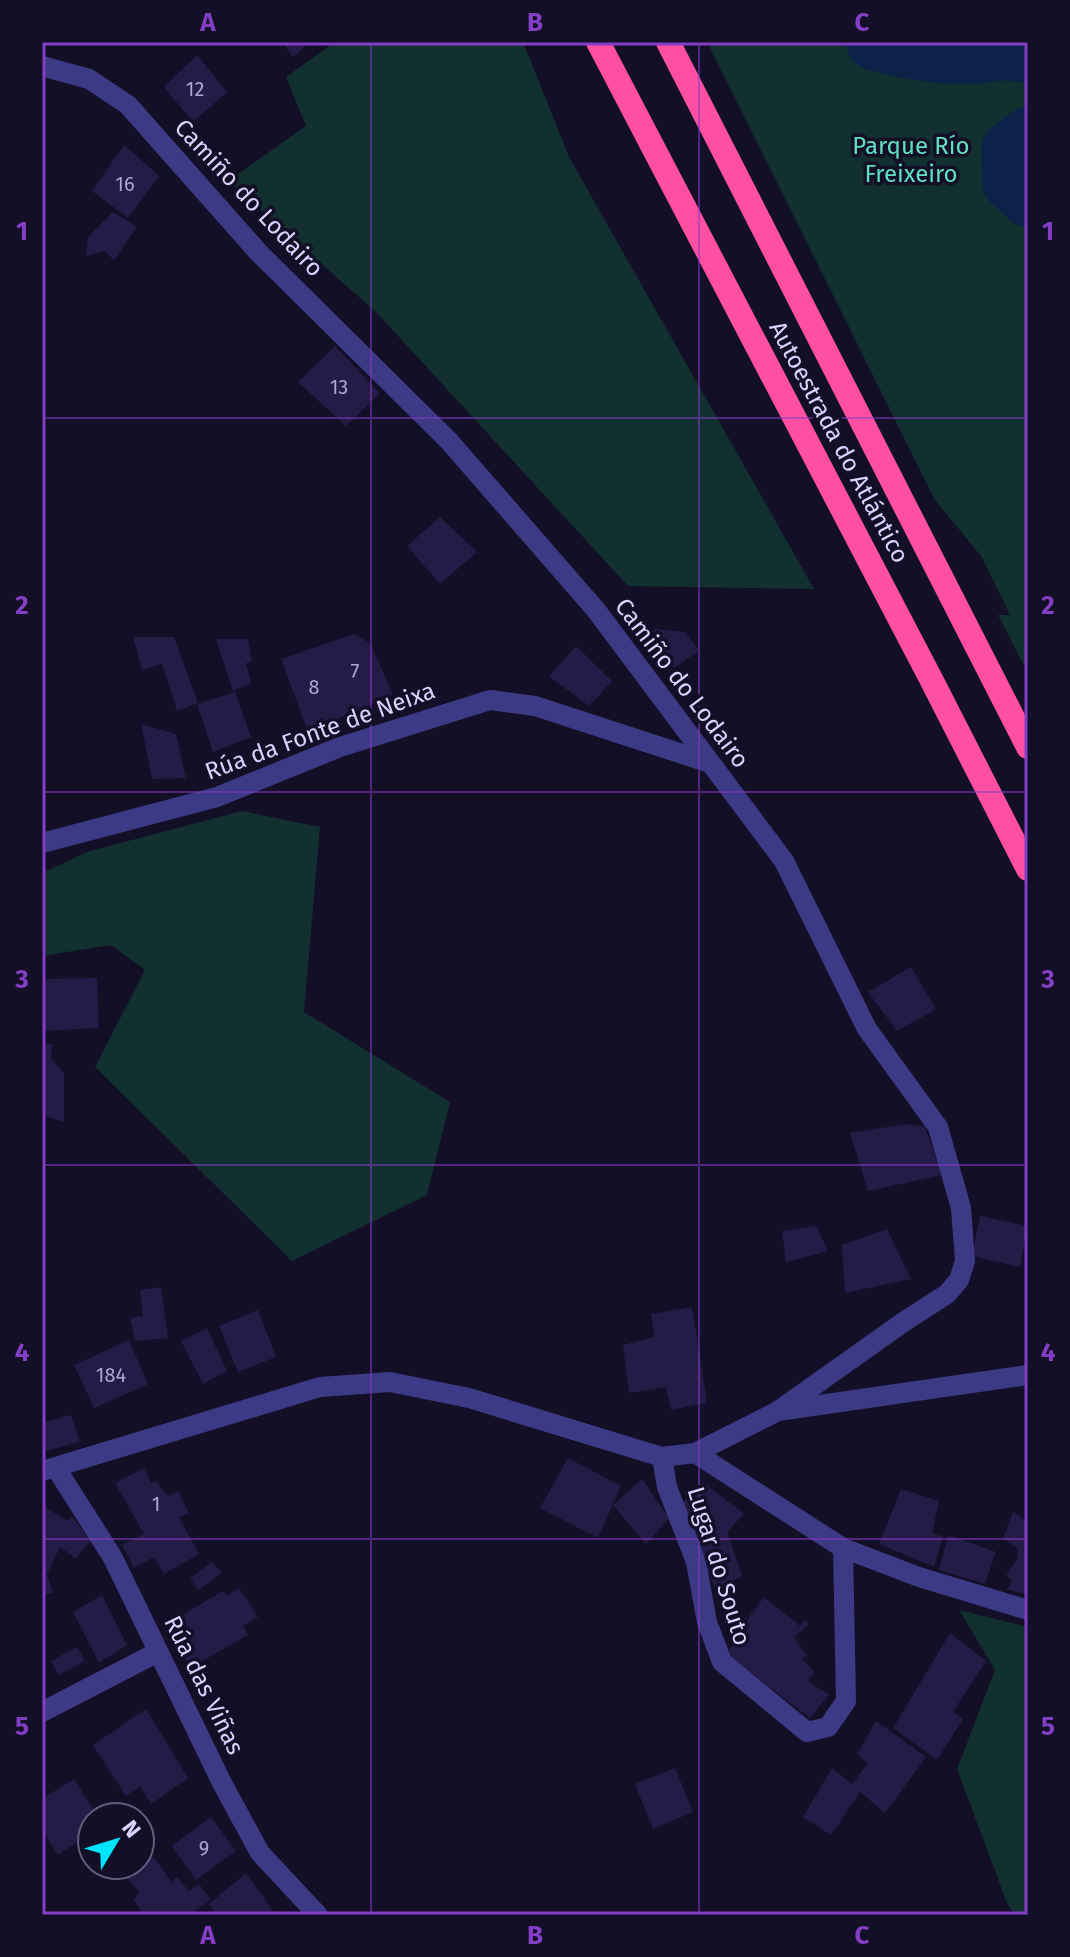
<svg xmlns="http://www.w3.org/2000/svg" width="1070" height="1957" viewBox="0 0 1070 1957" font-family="'Fira Sans',sans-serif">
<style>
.green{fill:#12302f}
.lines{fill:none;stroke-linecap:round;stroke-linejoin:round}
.river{stroke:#0c2248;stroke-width:56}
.building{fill:#241b47}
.minor{stroke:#3d3a85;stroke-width:20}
.tertiary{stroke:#3d3a85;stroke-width:20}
.motorway{stroke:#ff4fa3;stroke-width:24}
.grid{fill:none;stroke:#843dc5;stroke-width:2;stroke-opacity:0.55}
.labels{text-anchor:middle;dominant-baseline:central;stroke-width:7;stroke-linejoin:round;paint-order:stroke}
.number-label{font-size:20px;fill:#aca6d1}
.park-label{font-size:24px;fill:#5fe0c0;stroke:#130f26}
.street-label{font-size:24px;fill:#d9d4ff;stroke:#130f26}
.neatline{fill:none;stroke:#843dc5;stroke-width:3}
.grid-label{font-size:26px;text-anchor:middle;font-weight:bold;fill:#843dc5}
</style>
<rect width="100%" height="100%" fill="#130f26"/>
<path class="green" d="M335,42H523L569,157L814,589L628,586L377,313L228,181L306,126L286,77Z
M707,42H1028V674L998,615H1010L981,556L935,500Z
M242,811L320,827L304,1012L450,1102L427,1195L292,1261L95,1067L145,970L111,945L42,956V873L90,851Z
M959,1610L1028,1627V1915H1015L1007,1903L957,1769L995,1670Z"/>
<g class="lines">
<path class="river" d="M874,42C902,50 937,57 967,56C992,56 1001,48 1028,56
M1028,135L1009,149L1010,182L1028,199"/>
</g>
<path class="building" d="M282,42H310L293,57Z
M197,55L227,92L193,122L164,87Z
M124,145L159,176L128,218L92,191Z
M113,212L137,227L114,260L104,251L86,256L88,237Z
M335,346L380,393L346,426L298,382Z
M440,517L477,552L440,584L407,546Z
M655,629L686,632L699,651L674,668L647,638Z
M354,634L370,643L393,695L308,732L281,659Z
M133,637H174L198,703L177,711L162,664L142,670Z
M216,639H248L252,662L246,663L251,683L233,691Z
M576,646L612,681L589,706L549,676Z
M235,692L251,737L213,752L197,704Z
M141,724L176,734L186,778L152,779Z
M911,967L936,1009L897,1031L868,992Z
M97,978L99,1028L42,1031V979Z
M42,1043L52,1044L51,1059L64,1073V1122L42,1115Z
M906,1124L925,1127L942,1175L868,1191L850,1133Z
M980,1216L1028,1226L1020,1267L972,1256Z
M816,1226L828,1251L786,1262L782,1231Z
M887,1229L911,1279L845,1293L842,1245Z
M161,1287L168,1338L135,1341L130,1318L143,1316L140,1290Z
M692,1307L707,1403L671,1410L666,1387L629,1393L623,1345L654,1337L651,1314Z
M258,1310L276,1357L238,1372L219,1326Z
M207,1328L227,1371L203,1384L181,1341Z
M129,1340L148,1384L94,1408L74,1365Z
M71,1415L80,1442L42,1452V1423Z
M568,1458L621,1486L598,1538L540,1508Z
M144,1468L151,1483L156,1481L168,1496L178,1491L189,1513L179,1517L199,1554L164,1574L154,1557L134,1568L122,1545L144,1534L115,1483Z
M642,1479L669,1518L646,1544L613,1505Z
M703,1482L744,1514L727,1532L742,1576L716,1590L680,1505Z
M901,1489L939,1501L932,1534L943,1536L934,1567L879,1544Z
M42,1505L67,1521L73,1517L90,1541L76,1559L60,1547L47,1574H42Z
M1013,1512L1028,1522V1595L1007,1589L1013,1580L1006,1576L1018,1557L1017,1548L1003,1538Z
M948,1535L996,1552L985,1584L939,1570Z
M212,1562L222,1573L198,1590L190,1578Z
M47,1574L53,1593L42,1594V1575Z
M239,1588L258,1617L243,1626L248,1635L190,1668L168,1623L223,1591L227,1596Z
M102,1595L127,1645L99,1663L73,1612Z
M764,1597L800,1626L804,1620L809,1624L794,1637L807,1656L802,1658L814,1672L808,1681L829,1695L810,1718L726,1654L746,1628L743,1625Z
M950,1633L986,1661L953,1712L963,1719L937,1760L893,1728Z
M77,1647L85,1661L59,1675L51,1661Z
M146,1709L188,1778L151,1804L140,1786L126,1796L93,1745Z
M876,1721L926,1757L885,1813L860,1792L831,1835L803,1817L832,1768L852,1784L868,1763L857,1754Z
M675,1768L693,1812L653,1829L635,1784Z
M74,1779L98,1817H92V1832L58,1855L42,1830V1799Z
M211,1817L236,1851L196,1880L172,1846Z
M150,1853L172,1882L177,1877L189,1891L199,1884L211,1900L189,1915H143L134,1900L139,1892L123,1873L134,1865H140V1860Z
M246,1873L276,1915H216L209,1904Z"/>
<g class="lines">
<path class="minor" d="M42,66L89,79L128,105L259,253L449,441L596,610L784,861L867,1029L938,1127L961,1208L965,1261L959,1280L947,1294L905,1321L778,1411
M42,843L217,797L340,747L490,700L535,706L707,762
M695,1453L843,1548L919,1577L1028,1610
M662,1457L667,1487L696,1562L707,1622L722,1662L807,1732L828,1727L846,1701L843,1548
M56,1468L113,1558L222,1783L260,1853L318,1915
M42,1712L158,1652"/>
<path class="tertiary" d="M42,1471L320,1387L390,1382L469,1398L662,1457L695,1453L778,1411L1028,1375"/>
<path class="motorway" d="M598,42L931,679L1028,869
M668,42L1028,747"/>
</g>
<path class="grid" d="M371,42V1915M699,42V1915M42,418H1028M42,792H1028M42,1165H1028M42,1539H1028"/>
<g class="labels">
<g class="number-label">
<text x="195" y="89">12</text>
<text x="125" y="184">16</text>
<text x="339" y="387">13</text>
<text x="355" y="671">7</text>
<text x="314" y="687">8</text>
<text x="111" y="1375">184</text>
<text x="156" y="1504">1</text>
<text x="204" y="1848">9</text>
</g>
<g class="park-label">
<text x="911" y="146">Parque Río<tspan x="911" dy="28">Freixeiro</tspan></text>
</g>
<g class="street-label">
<text transform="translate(249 198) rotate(47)">Camiño do Lodairo</text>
<text transform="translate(839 442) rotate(62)">Autoestrada do Atlántico</text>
<text transform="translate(682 683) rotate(53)">Camiño do Lodairo</text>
<text transform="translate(320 731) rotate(-20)">Rúa da Fonte de Neixa</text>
<text transform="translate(719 1566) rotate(73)">Lugar do Souto</text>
<text transform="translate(204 1685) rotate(64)">Rúa das Viñas</text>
</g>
</g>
<rect width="1070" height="1957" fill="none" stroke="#130f26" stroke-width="88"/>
<g transform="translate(116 1841) rotate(52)"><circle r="38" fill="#130f26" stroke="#625e7d" stroke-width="2"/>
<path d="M0-6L14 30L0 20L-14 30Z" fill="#00e5ff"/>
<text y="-12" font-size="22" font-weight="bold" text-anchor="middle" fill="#d9d4ff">N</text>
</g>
<rect x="44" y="44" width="982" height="1869" class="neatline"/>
<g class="grid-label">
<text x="208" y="31">A</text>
<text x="535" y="31">B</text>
<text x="862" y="31">C</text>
<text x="22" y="240">1</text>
<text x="1048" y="240">1</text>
<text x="22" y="614">2</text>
<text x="1048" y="614">2</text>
<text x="22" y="988">3</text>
<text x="1048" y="988">3</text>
<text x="22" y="1361">4</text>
<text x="1048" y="1361">4</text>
<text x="22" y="1735">5</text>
<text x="1048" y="1735">5</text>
<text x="208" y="1944">A</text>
<text x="535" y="1944">B</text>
<text x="862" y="1944">C</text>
</g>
</svg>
